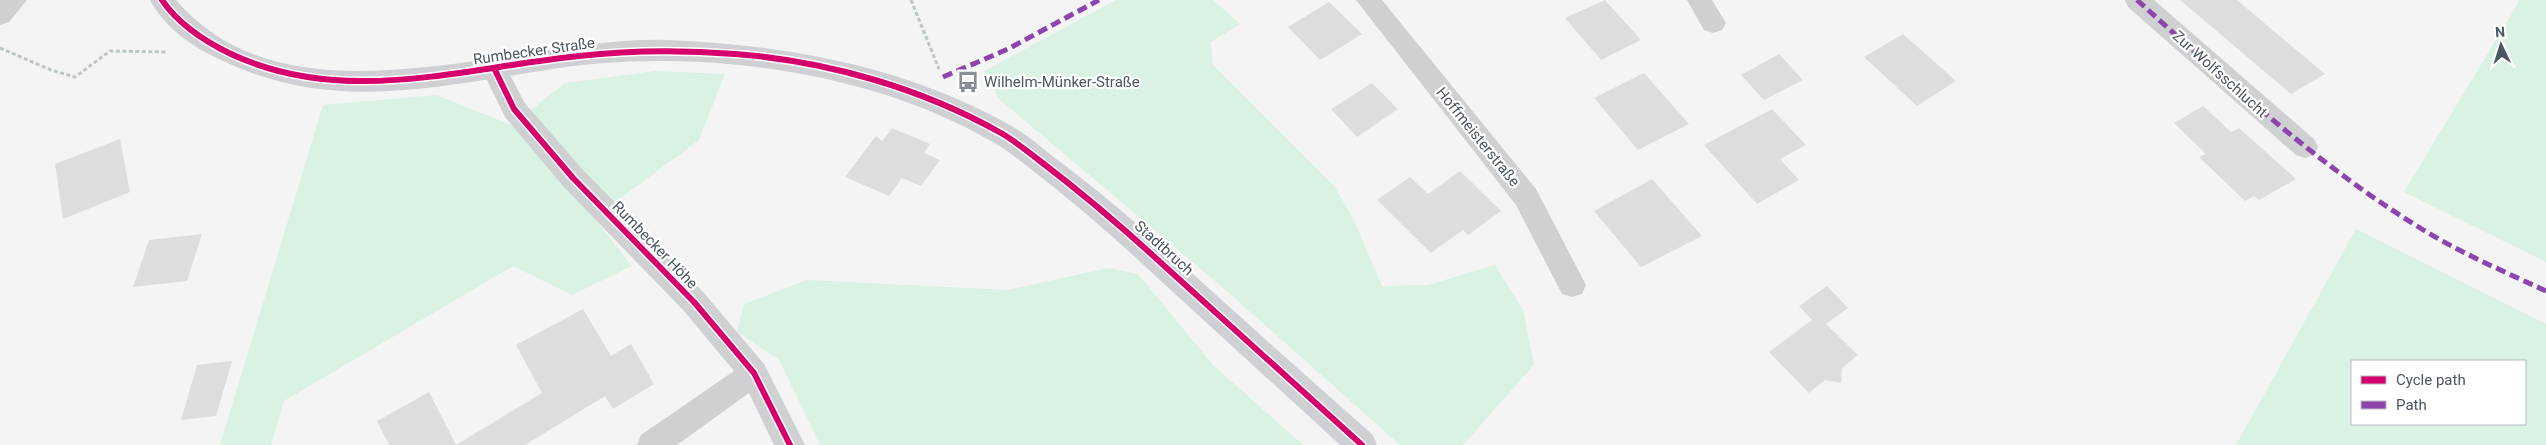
<svg xmlns="http://www.w3.org/2000/svg" width="2546" height="445" viewBox="0 0 2546 445" font-family="Roboto,sans-serif">
<style>
.green{fill:#d9f2e3;fill-rule:evenodd}
.building{fill:#ddddde}
.lines{fill:none;stroke-linecap:round;stroke-linejoin:round}
.path{stroke:#bcc7c4;stroke-width:3;stroke-dasharray:4 2.5;stroke-linecap:butt}
.street{fill:#ced0d2;fill-rule:evenodd}
.secondary{fill:#ced0d4;fill-rule:evenodd}
.quiet{stroke:#8e44ad;stroke-width:5;stroke-dasharray:10 5;stroke-linecap:butt}
.cycleway-casing{stroke:#fff;stroke-width:9}
.cycleway{stroke:#d6006c;stroke-width:6}
.labels{text-anchor:middle;dominant-baseline:central;stroke-width:4.5;stroke-linejoin:round;paint-order:stroke}
.street-label{font-size:15px;fill:#4a5661;stroke:#fff}
.poi-label{font-size:15px;fill:#4a5661;stroke:#fff;text-anchor:start}
</style>
<rect width="100%" height="100%" fill="#f4f4f4"/>
<path class="green" d="M1116,0H1213L1240,24L1211,42L1213,65L1334,186L1353,218L1382,286L1428,285L1495,265L1523,310L1534,365L1463,445H1400L1222,287L998,98L984,71Z
M2520,0H2546V262L2404,192Z
M655,71L725,74L699,140L594,218L632,266L572,295L513,266L284,401L271,445H220L323,105L436,95L512,125L565,83Z
M2356,229L2546,324V445H2236ZM2352,361H2525V424H2352Z
M1108,268L1138,274L1213,365L1303,445H820L779,360L737,332L744,304L807,280L1008,290Z"/>
<path class="building" d="M1605,0L1641,40L1601,60L1565,18Z
M2180,0H2237L2325,74L2291,94Z
M1329,2L1362,34L1320,60L1288,27Z
M1903,34L1956,81L1917,106L1864,57Z
M1779,54L1803,80L1764,100L1741,75Z
M1644,73L1689,124L1638,150L1594,98Z
M1372,83L1398,109L1357,137L1331,109Z
M2203,106L2231,132L2239,128L2296,179L2259,200L2254,196L2245,201L2199,157L2206,154L2174,123Z
M1772,109L1806,145L1780,159L1799,180L1757,204L1704,145Z
M892,128L930,144L924,153L940,160L921,186L902,178L889,196L845,177L876,136L882,141Z
M120,139L130,192L63,219L55,164Z
M1460,171L1501,211L1468,235L1463,230L1431,253L1377,200L1410,177L1428,194Z
M1652,179L1702,236L1641,267L1594,211Z
M202,234L187,281L133,287L149,240Z
M1827,286L1848,308L1826,324L1858,355L1842,368L1841,383L1825,380L1809,393L1769,352L1812,320L1799,306Z
M583,309L611,356L631,344L654,384L613,409L605,396L525,445H456L542,393L516,345Z
M232,361L216,416L181,420L197,365Z
M429,392L456,445H389L377,421Z"/>
<g class="lines">
<path class="path" d="M911,0L939,69
M0,48L51,70L75,77L110,51L166,52"/>
<path class="street" d="M0,0H27L9,22L0,25Z
M1356,0H1382L1536,189L1586,285L1582,294L1572,297L1562,294L1516,205Z
M1687,0H1712L1726,23L1722,30L1713,33L1704,30Z
M2125,0H2154L2314,139L2318,147L2314,155L2305,158L2296,155L2128,7Z
M494,58L503,61L524,102L583,170L704,293L764,364L805,445H774L749,393L677,445H637L641,435L734,371L684,311L563,186L505,117L481,68L485,61Z"/>
<path class="secondary" d="M150,0H176C291,135 519,35 668,40C787,45 909,67 1013,127C1027,135 1039,145 1051,155C1093,186 1132,219 1171,254C1238,315 1305,375 1373,435L1377,445H1340C1277,387 1213,329 1150,271C1112,235 1073,202 1032,170C1019,160 1007,150 993,142C905,91 803,68 702,62C658,60 616,61 573,66C450,83 339,117 221,60C192,47 165,28 150,0Z"/>
<path class="quiet" d="M2137,0C2226,80 2315,163 2417,226C2458,252 2503,271 2546,291
M943,77L1008,49L1099,0"/>
<g class="cycleway-casing">
<path id="cycleway" d="M162,0C179,25 204,41 231,54C344,107 462,68 579,56C632,50 683,50 735,54C827,61 921,88 1001,133C1015,141 1027,151 1040,161C1082,193 1121,226 1160,262C1227,323 1294,384 1362,445
M494,68L514,109L573,178L694,302L754,373L790,445"/>
</g>
<use href="#cycleway" class="cycleway"/>
</g>
<defs>
<g id="bus-bare" transform="scale(1.725)"><path d="M-5-6H5V4H4V6H2V4H-2V6H-4V4H-5ZM-3.5-4V0h7V-4ZM-3.5 1.2v1.5H-2V1.2ZM2 1.2v1.5H3.5V1.2Z" fill="#868d94" stroke="#fff" stroke-width="2.5" paint-order="stroke"/></g>
</defs>
<g fill-rule="evenodd">
<use href="#bus-bare" x="968" y="82"/>
</g>
<g class="labels">
<g class="street-label">
<text transform="translate(534 51) rotate(-8)">Rumbecker Straße</text>
<text transform="translate(2220 74) rotate(42)">Zur Wolfsschlucht</text>
<text transform="translate(1478 137) rotate(51)">Hoffmeisterstraße</text>
<text transform="translate(655 245) rotate(46)">Rumbecker Höhe</text>
<text transform="translate(1164 248) rotate(42)">Stadtbruch</text>
</g>
<g class="poi-label">
<text x="984" y="82">Wilhelm-Münker-Straße</text>
</g>
</g>
<rect x="2351" y="360" width="175" height="65" fill="#ffffff" stroke="#b7bbc0"/>
<rect x="2361" y="376" width="25" height="8" fill="#d6006c" stroke="#b7bbc0"/>
<text x="2396" y="385" font-size="15" fill="#4a5661">Cycle path</text>
<rect x="2361" y="401" width="25" height="8" fill="#8e44ad" stroke="#b7bbc0"/>
<text x="2396" y="410" font-size="15" fill="#4a5661">Path</text>
<g transform="translate(2501 45) rotate(356)" stroke="#ffffff" stroke-width="4" paint-order="stroke">
<path d="M0-4L9 19L0 12L-9 19Z" fill="#4a5661"/>
<text y="-8" font-size="14" font-weight="bold" text-anchor="middle" fill="#4a5661">N</text>
</g>
</svg>
